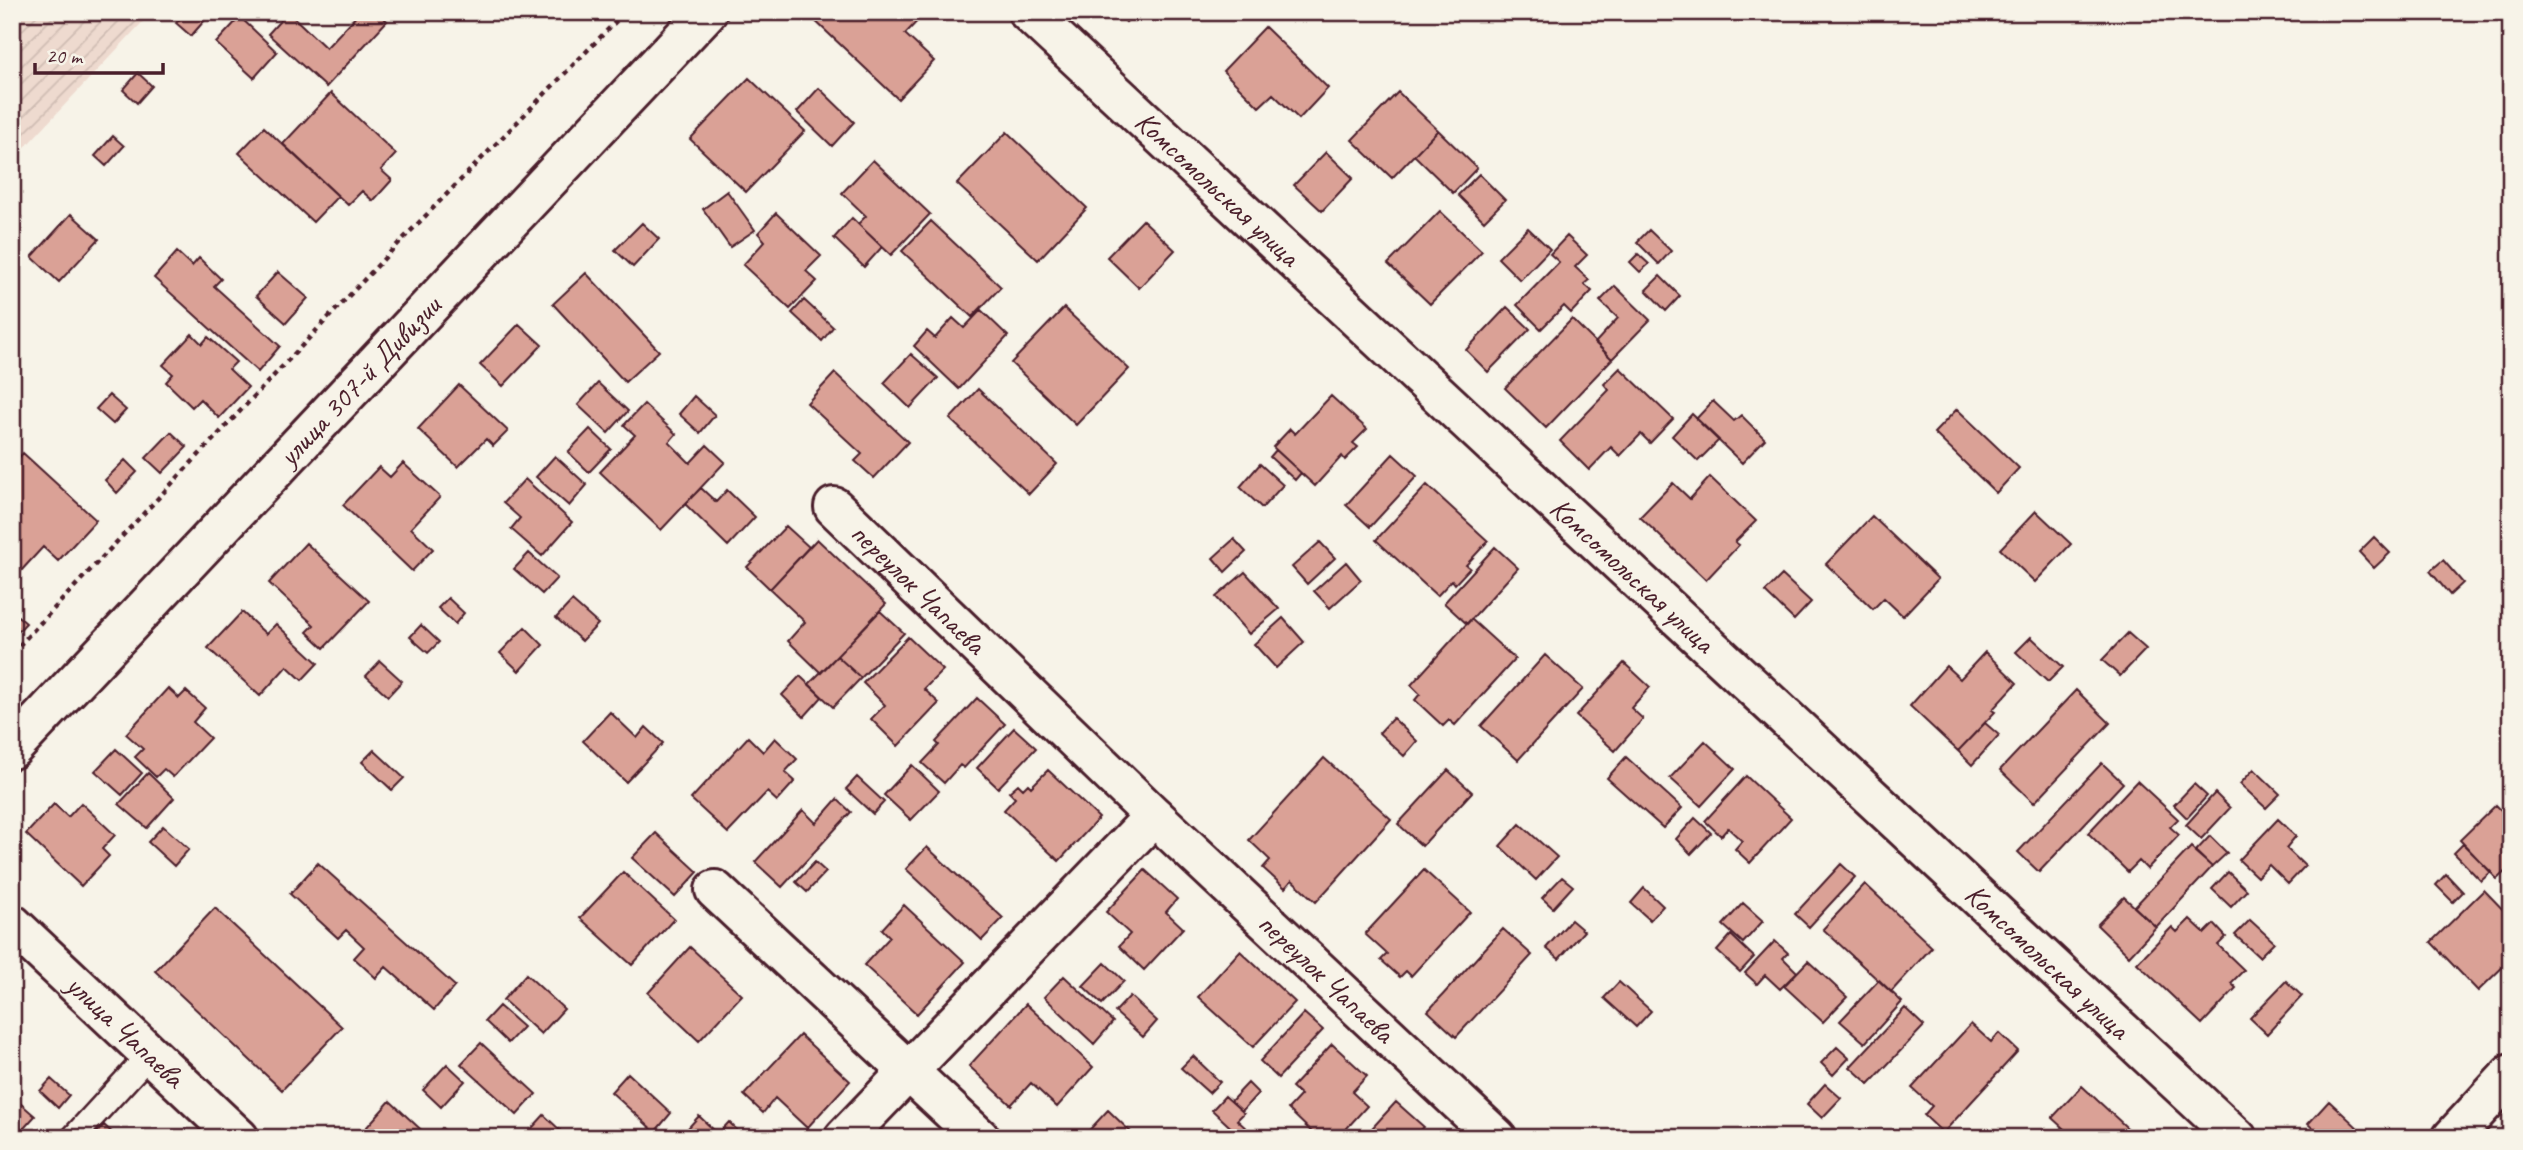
<svg xmlns="http://www.w3.org/2000/svg" width="2523" height="1150" viewBox="0 0 2523 1150" font-family="Caveat,sans-serif">
<style>
.industrial{fill:url(#industrial-furrows)}
.building{fill:#daa196;stroke:#4a1f2b;stroke-width:2}
.lines{fill:none;stroke-linecap:round;stroke-linejoin:round}
.service-casing{stroke:#4a1f2b;stroke-width:28}
.minor-casing{stroke:#4a1f2b;stroke-width:44}
.tertiary-casing{stroke:#4a1f2b;stroke-width:44}
.path{stroke:#4a1f2b;stroke-width:4.5;stroke-dasharray:5 5;stroke-linecap:butt}
.service{stroke:#f7f3e8;stroke-width:23}
.minor{stroke:#f7f3e8;stroke-width:38}
.tertiary{stroke:#f7f3e8;stroke-width:38}
.labels{text-anchor:middle;dominant-baseline:central;stroke-width:5;stroke-linejoin:round;paint-order:stroke}
.street-label{font-size:30px;fill:#4a1f2b;stroke:#f7f3e8}
</style>
<defs>
<pattern id="industrial-furrows" width="10" height="10" patternUnits="userSpaceOnUse" patternTransform="scale(1.75)"><rect width="10" height="10" fill="#eedacf"/><path d="M-1 1l2-2M0 10L10 0M9 11l2-2" fill="none" stroke="#cebbb2"/></pattern>
</defs>
<rect width="100%" height="100%" fill="#f7f3e8"/>
<filter id="ink" filterUnits="userSpaceOnUse"><feTurbulence type="fractalNoise" baseFrequency=".0143" numOctaves="2"/><feDisplacementMap in="SourceGraphic" scale="14" xChannelSelector="R" yChannelSelector="G"/><feConvolveMatrix kernelMatrix="1 2 1 2 8 2 1 2 1" color-interpolation-filters="sRGB"/></filter>
<g filter="url(#ink)">
<path class="industrial" d="M12,12H152L12,161Z"/>
<path class="building" d="M186,12H212L191,36L176,23Z
M288,12L326,48L360,12H378L387,21L326,87L268,34Z
M420,12H434L427,19Z
M811,12H926L905,34L934,61L898,99L809,15Z
M1116,12H1136L1126,22Z
M240,17L277,52L254,78L216,43Z
M1265,27L1328,88L1299,119L1273,94L1259,107L1223,71Z
M138,73L152,86L137,103L123,90Z
M749,78L805,131L746,192L690,139Z
M819,88L854,122L832,146L797,112Z
M1398,92L1438,130L1392,178L1352,140Z
M331,93L396,154L381,170L392,180L373,201L362,191L348,205L283,144Z
M264,127L338,196L313,222L239,153Z
M1438,130L1477,168L1453,193L1414,155Z
M1007,132L1087,208L1038,260L957,184Z
M113,136L124,146L106,166L95,156Z
M1326,152L1353,178L1322,211L1294,185Z
M873,160L930,214L891,255L858,224L866,216L842,193Z
M1479,174L1505,200L1484,221L1458,195Z
M727,191L755,230L730,247L703,209Z
M12,209L22,218L12,228Z
M1440,211L1482,251L1430,304L1388,264Z
M776,213L821,256L806,271L817,281L790,309L743,265L765,241L758,233Z
M71,214L99,239L59,282L32,257Z
M852,218L882,247L864,267L834,238Z
M1143,220L1175,250L1139,288L1107,257Z
M931,221L1001,287L972,317L902,251Z
M642,223L659,239L633,267L615,250Z
M1528,228L1550,249L1520,280L1498,258Z
M1649,230L1671,251L1659,264L1637,242Z
M1567,236L1587,255L1575,267L1589,280L1584,284L1592,291L1571,313L1564,306L1541,329L1517,305L1559,262L1550,254Z
M177,252L192,266L199,258L221,279L214,286L280,346L258,372L154,278Z
M1638,254L1649,264L1640,272L1630,262Z
M278,272L308,298L286,323L256,296Z
M586,273L659,351L625,382L553,304Z
M1660,276L1680,296L1666,311L1646,290Z
M1615,286L1650,320L1612,359L1595,343L1618,318L1600,301Z
M804,300L833,327L822,341L792,313Z
M1507,307L1530,329L1488,372L1466,350Z
M1064,308L1129,369L1076,425L1011,363Z
M981,310L1008,336L959,389L914,346L927,331L935,338L953,318L964,328Z
M1572,319L1612,359L1546,428L1505,388Z
M519,324L542,345L503,386L480,365Z
M192,334L202,344L208,337L236,362L229,369L248,387L219,418L200,399L192,407L166,382L173,374L163,365Z
M911,354L938,378L910,408L884,383Z
M1620,368L1673,419L1650,443L1641,434L1620,456L1611,447L1589,470L1560,441L1609,390L1604,384Z
M835,373L908,442L874,478L855,461L862,454L807,403Z
M598,383L628,411L608,433L578,405Z
M459,385L508,431L493,446L486,439L458,467L418,429Z
M978,389L1057,464L1029,494L950,419Z
M109,395L126,410L113,424L96,409Z
M694,396L715,415L700,433L679,414Z
M1331,396L1367,429L1353,443L1358,447L1345,460L1342,456L1315,486L1273,447L1290,429L1295,434Z
M1713,401L1734,421L1741,415L1765,439L1742,463L1696,419Z
M644,404L676,434L669,442L690,463L707,445L725,462L661,530L600,472L635,435L624,425Z
M1957,409L2019,468L1996,493L1934,433Z
M1692,414L1719,440L1698,461L1672,436Z
M590,429L611,449L589,472L568,452Z
M171,432L187,447L162,473L146,458Z
M1276,450L1301,473L1295,480L1270,457Z
M23,453L96,520L58,561L43,547L20,572L12,565V465Z
M1393,454L1417,476L1370,527L1346,505Z
M555,456L587,485L569,506L536,477Z
M125,460L137,472L117,493L105,480Z
M403,463L440,497L411,528L433,549L412,571L343,505L379,467L390,477Z
M1260,464L1283,485L1262,508L1240,487Z
M1710,477L1756,521L1735,542L1739,545L1706,580L1640,517L1673,483L1690,499Z
M525,479L572,522L542,556L511,529L520,518L503,503Z
M1427,485L1488,541L1466,565L1470,568L1455,584L1452,580L1437,596L1376,540Z
M701,488L716,502L727,490L755,517L728,546L685,504Z
M2036,511L2071,544L2035,582L2000,549Z
M1872,516L1938,579L1903,616L1884,598L1873,609L1826,564Z
M786,526L809,547L770,589L747,567Z
M2374,537L2390,553L2374,568L2359,552Z
M817,539L886,604L821,673L788,641L805,622L770,589Z
M1234,539L1246,552L1225,572L1213,558Z
M1320,542L1335,558L1307,584L1292,567Z
M306,543L369,601L324,648L307,632L314,625L269,583Z
M1495,547L1518,568L1467,624L1444,603Z
M529,553L557,578L542,594L514,569Z
M2443,560L2463,583L2450,595L2430,571Z
M1346,562L1361,580L1330,608L1314,591Z
M1245,572L1279,609L1249,634L1216,597Z
M1782,575L1811,602L1794,620L1765,592Z
M448,598L464,613L455,624L438,608Z
M572,601L598,624L582,641L556,618Z
M12,611L26,623L12,638Z
M880,611L904,633L861,678L837,656Z
M242,612L266,634L276,624L318,663L302,680L287,666L260,696L208,648Z
M1283,618L1304,642L1276,668L1254,644Z
M1471,619L1515,659L1455,725L1449,720L1443,726L1415,700L1420,694L1411,685Z
M421,625L439,642L428,653L410,637Z
M525,627L543,645L519,671L500,653Z
M2128,633L2146,649L2120,676L2102,660Z
M908,637L943,670L924,689L939,703L898,746L871,719L885,705L863,683Z
M2031,637L2063,667L2048,682L2016,652Z
M1985,652L2017,683L1992,710L1995,712L1958,751L1910,706L1946,666L1960,679Z
M1545,655L1583,689L1518,760L1481,726Z
M837,656L861,678L833,707L809,684Z
M380,661L402,681L388,696L366,676Z
M1624,663L1650,687L1631,708L1643,719L1615,751L1576,716Z
M800,676L822,697L804,717L782,695Z
M168,688L179,698L186,691L205,708L193,722L210,738L173,777L164,769L156,777L135,757L143,749L126,734Z
M2076,690L2110,723L2034,803L2000,770Z
M977,698L1005,724L964,768L960,765L944,783L922,763L939,745L936,742Z
M610,712L637,738L646,727L663,743L626,782L583,741Z
M1393,718L1417,741L1404,756L1379,733Z
M1985,723L1999,735L1972,765L1958,751Z
M1014,728L1036,748L998,788L977,768Z
M748,737L763,752L775,738L797,759L785,772L795,781L777,801L767,792L728,833L691,799Z
M1705,741L1735,769L1701,806L1670,778Z
M116,749L142,773L122,795L95,771Z
M374,750L404,778L392,790L362,762Z
M1626,757L1682,808L1663,828L1607,778Z
M1324,758L1391,819L1316,902L1292,880L1285,888L1263,868L1270,860L1249,840Z
M2102,763L2123,783L2039,872L2018,852Z
M912,765L939,791L911,820L884,795Z
M2254,769L2280,794L2266,808L2240,784Z
M1048,770L1099,818L1059,861L1004,810L1015,798L1009,792L1018,784L1023,789L1028,784L1031,787Z
M1448,770L1472,792L1422,846L1398,824Z
M148,773L174,798L147,828L119,804Z
M1746,776L1791,818L1750,863L1735,849L1742,841L1728,828L1721,836L1705,821Z
M857,777L884,802L873,814L846,789Z
M2137,781L2178,819L2170,827L2179,835L2147,869L2139,861L2128,872L2088,833Z
M2194,784L2207,796L2187,818L2174,805Z
M2215,793L2230,808L2201,839L2186,825Z
M837,799L851,812L782,887L755,862L803,810L816,823Z
M81,803L115,835L102,849L109,856L81,886L26,834L54,804L68,817Z
M2496,805L2511,820V839L2507,843L2511,847V866L2497,879L2460,840Z
M1695,818L1711,833L1691,854L1676,839Z
M2278,819L2296,836L2286,848L2305,866L2288,884L2269,865L2257,877L2239,860Z
M1520,824L1557,857L1536,880L1500,846Z
M163,826L189,849L174,866L148,842Z
M656,833L698,872L675,897L632,858Z
M2210,836L2227,853L2212,867L2195,852Z
M2463,844L2491,872L2481,881L2454,853Z
M927,847L1003,918L982,940L906,869Z
M2191,847L2212,867L2156,927L2134,907Z
M815,862L826,872L807,892L796,882Z
M318,863L455,986L434,1010L386,967L376,978L354,958L364,947L346,930L338,938L290,894Z
M1841,864L1855,877L1809,927L1795,914Z
M1145,870L1177,899L1166,912L1183,928L1144,970L1119,946L1130,934L1106,912Z
M1424,870L1470,912L1411,976L1406,971L1400,977L1381,960L1387,954L1365,934Z
M623,872L674,919L632,965L580,918Z
M2228,872L2247,890L2231,907L2212,889Z
M2446,874L2463,892L2453,902L2436,885Z
M1562,877L1573,886L1553,908L1542,898Z
M1865,884L1932,947L1891,992L1823,929Z
M1644,888L1663,906L1650,920L1631,903Z
M2484,890L2511,918V959L2478,991L2431,942Z
M2124,897L2156,927L2129,956L2097,925Z
M1743,903L1763,921L1743,943L1723,925Z
M904,905L965,962L917,1014L864,965L890,937L882,929Z
M215,908L342,1027L282,1090L155,971Z
M2190,919L2205,933L2214,924L2226,937L2218,945L2244,970L2231,983L2236,988L2202,1024L2137,963L2172,927L2177,932Z
M1571,920L1584,931L1559,959L1546,948Z
M2250,920L2274,942L2259,957L2235,935Z
M1503,929L1532,955L1456,1037L1428,1011Z
M1731,935L1754,957L1740,972L1717,951Z
M1775,941L1788,953L1783,958L1797,972L1780,989L1765,975L1757,984L1745,973Z
M690,947L742,995L699,1041L648,993Z
M1240,951L1295,1002L1253,1047L1198,997Z
M1808,961L1847,997L1823,1022L1784,986Z
M1105,963L1124,981L1102,1004L1083,986Z
M526,974L564,1009L541,1034L503,1000Z
M1064,976L1113,1022L1094,1044L1044,997Z
M1879,980L1902,1002L1865,1043L1840,1021Z
M2286,981L2302,996L2267,1034L2250,1018Z
M1619,982L1651,1011L1636,1027L1604,998Z
M1130,996L1157,1021L1143,1037L1115,1012Z
M1026,1004L1093,1067L1057,1107L1031,1083L1011,1105L969,1066Z
M499,1006L523,1027L508,1043L485,1021Z
M1905,1008L1924,1026L1869,1084L1850,1067Z
M1304,1013L1323,1030L1278,1078L1260,1061Z
M1971,1024L1991,1042L1999,1033L2018,1051L1943,1133L1924,1115L1932,1106L1912,1088Z
M800,1035L850,1081L807,1128L775,1098L763,1113L744,1095Z
M481,1043L536,1094L517,1115L461,1064Z
M1332,1044L1367,1076L1352,1092L1367,1106L1338,1138H1318L1288,1109L1301,1095L1292,1087Z
M1837,1047L1849,1058L1833,1075L1821,1063Z
M1193,1056L1220,1082L1209,1093L1181,1068Z
M447,1064L465,1081L441,1107L423,1090Z
M628,1073L671,1113L655,1132L611,1092Z
M51,1079L69,1095L58,1108L40,1091Z
M1248,1083L1258,1093L1242,1111L1231,1101Z
M1825,1084L1841,1098L1822,1118L1807,1104Z
M2082,1086L2138,1138H2074L2052,1118Z
M12,1096L35,1116L15,1138H12Z
M1225,1096L1244,1113L1237,1120L1247,1129L1240,1136L1212,1110Z
M390,1101L430,1138H357Z
M2329,1101L2357,1127L2348,1138H2323L2308,1124Z
M1396,1102L1424,1127L1413,1138H1363Z
M1108,1110L1137,1138H1082Z
M544,1115L560,1130L553,1138H523Z
M699,1116L718,1134L729,1122L745,1138H679Z
M104,1125L118,1138H92Z
M442,1128L453,1138H433Z
M1222,1128L1232,1138H1213Z"/>
<g class="lines">
<g class="service-casing">
<path id="service" d="M73,1138L150,1054"/>
</g>
<g class="minor-casing">
<g id="minor">
<path id="s1" d="M834,507L1154,816L1497,1138"/>
<path d="M715,890L980,1138"/>
<path id="s2" d="M12,924L239,1138"/>
<path d="M844,1138L1154,816"/>
<path d="M2452,1138L2511,1074"/>
</g>
</g>
<g class="tertiary-casing">
<g id="tertiary">
<path id="s3" d="M1028,12L2237,1138"/>
<path id="s4" d="M12,749L707,12"/>
</g>
</g>
<path class="path" d="M12,653L395,247L625,12"/>
<use href="#service" class="service"/>
<use href="#minor" class="minor"/>
<use href="#tertiary" class="tertiary"/>
</g>
</g>
<g class="labels">
<g class="street-label">
<text stroke="none"><textPath href="#s3" startOffset="259">Комсомольская улица</textPath></text>
<text stroke="none"><textPath href="#s4" startOffset="506">улица 307-й Дивизии</textPath></text>
<text stroke="none"><textPath href="#s3" startOffset="826">Комсомольская улица</textPath></text>
<text stroke="none"><textPath href="#s1" startOffset="117">переулок Чапаева</textPath></text>
<text stroke="none"><textPath href="#s3" startOffset="1393">Комсомольская улица</textPath></text>
<text stroke="none"><textPath href="#s1" startOffset="681">переулок Чапаева</textPath></text>
<text stroke="none"><textPath href="#s2" startOffset="156">улица Чапаева</textPath></text>
</g>
</g>
<rect width="2523" height="1150" fill="none" stroke="#f7f3e8" stroke-width="42"/>
<rect x="21" y="21" width="2481" height="1108" fill="none" stroke="#4a1f2b" stroke-width="2.5" filter="url(#ink)"/>
<path d="M35 63v10h128v-10" fill="none" stroke="#4a1f2b" stroke-width="3.5"/>
<text x="46" y="63" font-size="21" fill="#4a1f2b" stroke="#f7f3e8" stroke-width="5" paint-order="stroke">20 m</text>
</svg>
